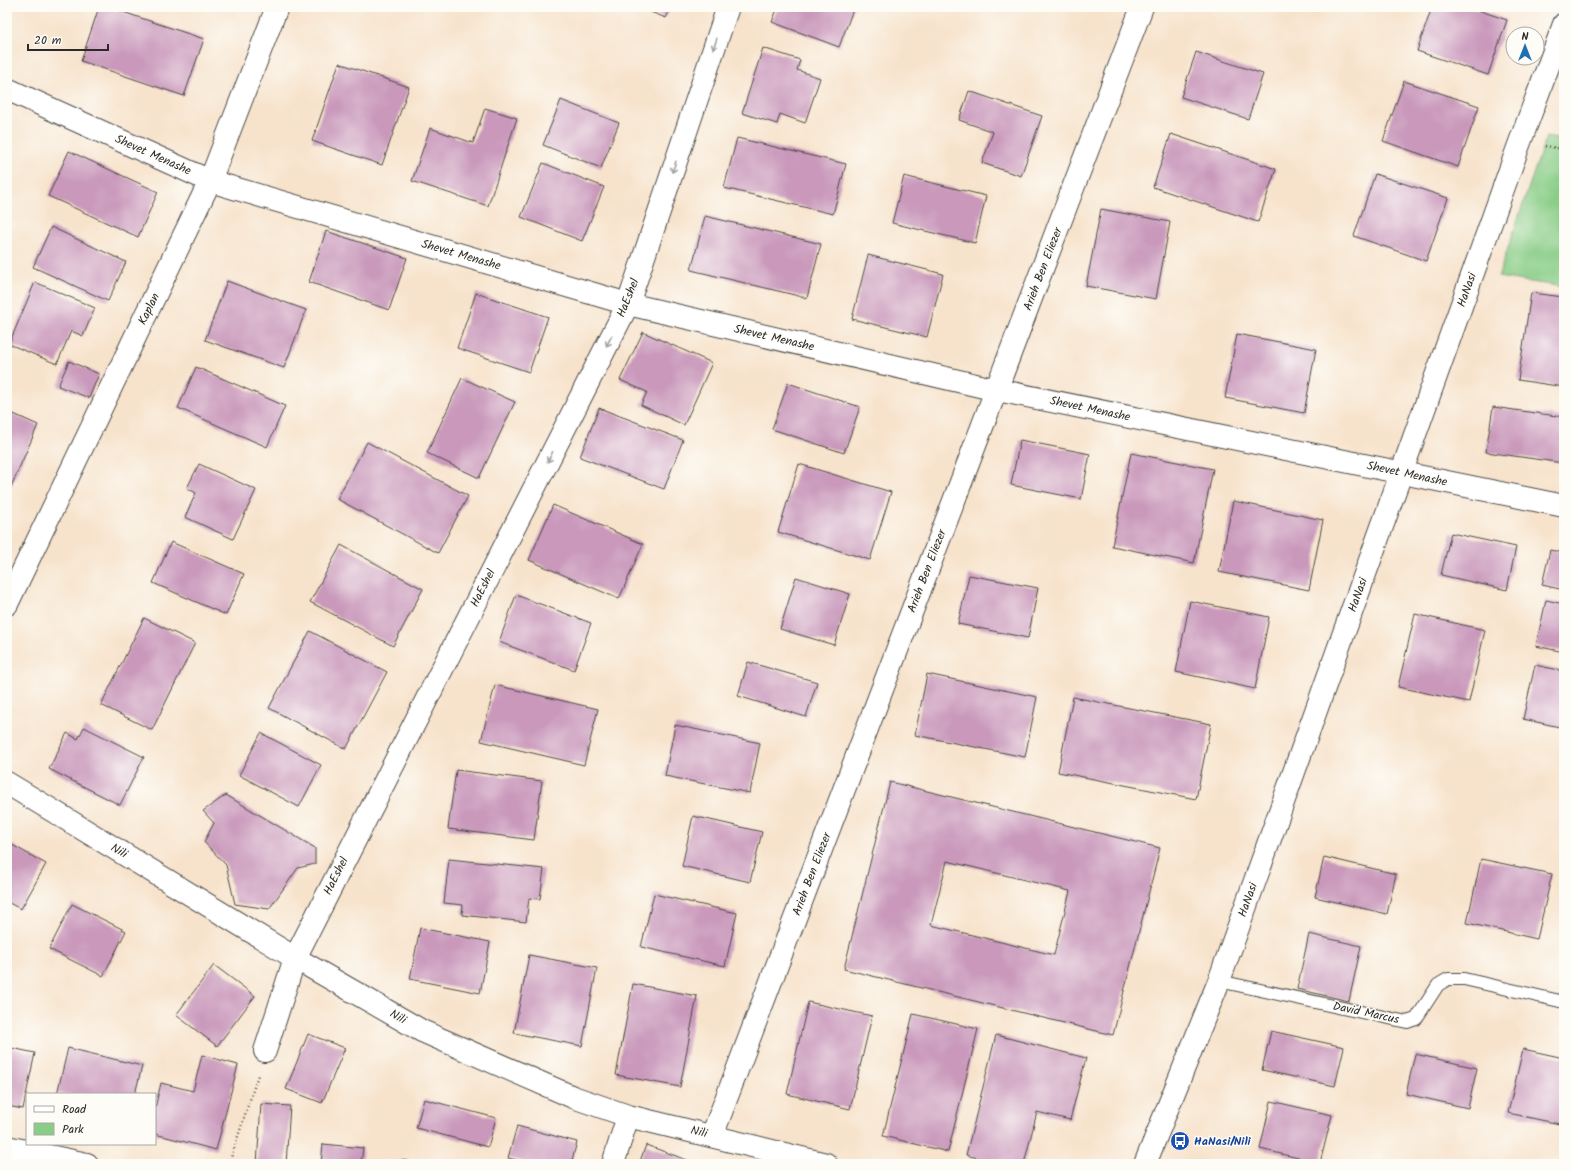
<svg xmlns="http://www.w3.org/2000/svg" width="1571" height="1171" viewBox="0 0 1571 1171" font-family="Kalam,sans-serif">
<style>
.green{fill:#89cd87;stroke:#5a7c59}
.building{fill:#c998bb;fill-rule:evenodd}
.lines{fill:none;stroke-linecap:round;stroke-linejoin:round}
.lane-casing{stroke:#4a4743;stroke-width:14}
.street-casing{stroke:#4a4743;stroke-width:24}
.secondary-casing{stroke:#4a4743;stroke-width:24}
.path{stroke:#4a4743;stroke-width:2.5;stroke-dasharray:1 3;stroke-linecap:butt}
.lane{stroke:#fff;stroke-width:12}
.street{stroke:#fff;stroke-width:22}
.secondary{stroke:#fff;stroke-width:22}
.oneway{stroke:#a0a0a0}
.labels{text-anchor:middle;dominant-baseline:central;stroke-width:3;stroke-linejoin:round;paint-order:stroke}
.street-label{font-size:12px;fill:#2b2b2b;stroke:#fdfcf7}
.transit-label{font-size:12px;font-weight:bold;fill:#164399;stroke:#fdfcf7;text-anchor:start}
</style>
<rect width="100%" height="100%" fill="#fdfcf7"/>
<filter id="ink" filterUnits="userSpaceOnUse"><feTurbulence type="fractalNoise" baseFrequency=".025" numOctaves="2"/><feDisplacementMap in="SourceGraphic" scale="8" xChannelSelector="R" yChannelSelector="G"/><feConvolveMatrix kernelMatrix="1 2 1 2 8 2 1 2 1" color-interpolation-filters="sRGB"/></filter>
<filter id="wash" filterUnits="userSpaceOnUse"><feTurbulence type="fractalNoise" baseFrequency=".012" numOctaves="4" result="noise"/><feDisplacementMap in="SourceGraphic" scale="16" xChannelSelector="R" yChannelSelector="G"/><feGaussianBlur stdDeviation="0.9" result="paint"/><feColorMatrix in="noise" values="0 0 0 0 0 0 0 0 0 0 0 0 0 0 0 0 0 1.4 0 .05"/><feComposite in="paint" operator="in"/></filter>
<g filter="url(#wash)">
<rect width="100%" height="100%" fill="#f7e3cc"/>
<path class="green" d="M1546,137L1564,140V287L1498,277Z"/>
<g id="blocks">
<path class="building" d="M99,7H108L204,39L184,96L81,61Z
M638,7H671L666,18Z
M778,7H854L839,47L772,22Z
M1432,7H1469L1507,20L1488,75L1417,51Z
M763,48L800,60L797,70L820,78L805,123L780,114L777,124L742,113Z
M1196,52L1263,74L1248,119L1181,97Z
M339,63L409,87L382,165L312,141Z
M1404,81L1479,106L1458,167L1383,141Z
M969,91L1042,116L1021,176L982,163L993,132L959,120Z
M561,100L619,123L601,168L543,145Z
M485,108L517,118L488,206L412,181L430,128L473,143Z
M1171,134L1276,169L1258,222L1153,187Z
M737,138L846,164L833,214L724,188Z
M69,151L158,192L138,237L48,196Z
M543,163L604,187L582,241L521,217Z
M1375,174L1448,198L1426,261L1354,236Z
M904,176L986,196L975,243L892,223Z
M1101,209L1170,222L1156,299L1086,286Z
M705,216L821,244L807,298L691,270Z
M51,227L126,262L108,301L33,267Z
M326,231L407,258L389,310L309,282Z
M868,255L943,274L927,337L852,319Z
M227,281L306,310L284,368L205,340Z
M35,282L95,308L83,336L71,331L57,364L9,344Z
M476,293L548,317L529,372L457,348Z
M1531,293L1564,297V387L1518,380Z
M643,332L712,363L684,425L641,405L647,392L620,380Z
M1237,334L1316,349L1304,413L1225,398Z
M69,361L99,374L89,398L58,386Z
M196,367L285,406L267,447L178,408Z
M462,378L515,402L479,478L427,453Z
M788,383L860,407L844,453L772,429Z
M1493,407L1564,417L1563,463L1486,452Z
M599,408L683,440L664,489L580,457Z
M7,411L38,425L10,489L7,488Z
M1020,440L1090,454L1081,499L1011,485Z
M367,442L468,496L438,553L337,499Z
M1131,453L1213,469L1194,563L1112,546Z
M199,464L256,490L233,539L185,517L196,493L187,488Z
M799,464L891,492L870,560L778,532Z
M1233,501L1323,520L1309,590L1219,572Z
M553,505L643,544L619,599L529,560Z
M1451,533L1516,547L1507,590L1441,575Z
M171,542L244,574L226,615L153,583Z
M341,545L423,589L393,646L310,602Z
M1550,550L1564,553V590L1542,585Z
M969,575L1038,588L1028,638L958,624Z
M796,577L850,594L834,645L780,629Z
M516,595L591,623L574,670L499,642Z
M1546,600L1564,604V652L1536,646Z
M1190,601L1269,617L1255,689L1176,672Z
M1415,614L1485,630L1469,702L1398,687Z
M144,618L195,643L152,730L101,705Z
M310,631L387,672L346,749L269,708Z
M748,662L817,682L806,717L738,696Z
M1535,665L1564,671V728L1523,719Z
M927,674L1037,697L1025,757L915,735Z
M495,685L598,709L584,765L481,741Z
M1073,697L1211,724L1196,799L1058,772Z
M675,725L760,743L750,793L665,776Z
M84,727L144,757L120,805L49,769L67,733L78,739Z
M261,733L321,765L299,807L239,775Z
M456,770L542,781L534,840L448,829Z
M890,782L1160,848L1113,1035L844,969ZM947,861L1070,891L1054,955L931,925Z
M226,795L315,848V864L298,868L269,909L235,904L226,865L204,842L214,823L203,811Z
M693,816L762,832L750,882L682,866Z
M7,842L46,864L21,909L7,902Z
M1324,857L1396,874L1387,914L1315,897Z
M449,859L544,869L540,899L529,898L526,922L462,915L463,905L444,903Z
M1481,859L1552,874L1537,939L1467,923Z
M654,894L737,913L725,966L641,947Z
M72,904L126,931L103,976L49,949Z
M420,928L490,942L480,993L410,979Z
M1309,934L1361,946L1349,1001L1297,989Z
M529,955L597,968L582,1046L514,1033Z
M214,965L255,996L217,1046L176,1015Z
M633,984L697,996L680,1087L616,1075Z
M808,1002L872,1016L850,1109L787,1094Z
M913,1014L978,1029L948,1152L883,1136Z
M1271,1031L1344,1047L1335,1086L1262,1070Z
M308,1034L345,1048L322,1103L286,1089Z
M996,1035L1086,1058L1070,1120L1037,1112L1024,1164H1002L966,1155Z
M7,1047L35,1053L23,1109L7,1106Z
M68,1048L142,1066L135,1094H57Z
M1523,1049L1564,1058V1125L1508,1113Z
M1415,1054L1477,1068L1468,1108L1406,1094Z
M202,1055L238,1065L216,1150L155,1134V1108L161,1083L193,1091Z
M424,1099L496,1118L488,1147L416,1128Z
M1271,1101L1332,1115L1320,1163L1260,1149Z
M261,1104L290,1106L286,1164H257Z
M517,1126L577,1142L571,1164H533L508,1158Z
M323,1144L363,1148L361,1164H321Z
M646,1145L698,1164H639Z
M401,1160L420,1163L419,1164H401Z"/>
</g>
</g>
<g filter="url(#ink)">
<use href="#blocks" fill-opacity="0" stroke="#4a4743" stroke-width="1"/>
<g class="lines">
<g class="lane-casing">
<path id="lane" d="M1219,981L1407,1022L1416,1019L1438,985L1448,979H1464L1564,1002"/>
</g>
<g class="street-casing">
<path id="street" d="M7,89L210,181L628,304L997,390L1564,506
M7,604L210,181L277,7
M7,783L295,958L422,1031L573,1097L628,1116L826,1164
M265,1051L295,958L628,304L728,7
M712,1136L1142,7
M7,1147L87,1164
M613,1164L628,1116"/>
</g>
<g class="secondary-casing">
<path id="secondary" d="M1145,1164L1219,981L1520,142L1564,24"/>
</g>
<path class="path" d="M1545,146L1564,149
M229,1164L258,1075"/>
<use href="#lane" class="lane"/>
<use href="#street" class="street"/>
<use href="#secondary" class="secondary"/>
</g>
<defs><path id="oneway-shaft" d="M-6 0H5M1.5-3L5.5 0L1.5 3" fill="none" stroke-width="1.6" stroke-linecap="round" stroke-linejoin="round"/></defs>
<g class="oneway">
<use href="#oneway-shaft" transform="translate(715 44) rotate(109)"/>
<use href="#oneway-shaft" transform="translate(674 167) rotate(109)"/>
<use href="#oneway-shaft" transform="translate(609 341) rotate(117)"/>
<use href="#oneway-shaft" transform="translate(550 457) rotate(117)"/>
</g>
</g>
<defs>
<g id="bus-disc" transform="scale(1)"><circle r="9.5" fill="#1a4fb4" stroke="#fdfcf7"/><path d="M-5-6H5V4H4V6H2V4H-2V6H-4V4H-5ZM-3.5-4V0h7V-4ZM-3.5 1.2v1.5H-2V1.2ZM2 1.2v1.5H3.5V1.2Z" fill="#fff"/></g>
</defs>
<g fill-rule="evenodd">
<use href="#bus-disc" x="1180" y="1141"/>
</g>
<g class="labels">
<g class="street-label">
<text transform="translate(153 155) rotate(24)">Shevet Menashe</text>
<text transform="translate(461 255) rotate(16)">Shevet Menashe</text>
<text transform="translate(1043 269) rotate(-69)">Arieh Ben Eliezer</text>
<text transform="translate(1467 290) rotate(-70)">HaNasi</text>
<text transform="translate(628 298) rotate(-68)">HaEshel</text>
<text transform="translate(149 309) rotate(-64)">Kaplan</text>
<text transform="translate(774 338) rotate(13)">Shevet Menashe</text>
<text transform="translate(1090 409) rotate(12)">Shevet Menashe</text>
<text transform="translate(1407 474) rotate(12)">Shevet Menashe</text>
<text transform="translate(927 571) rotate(-69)">Arieh Ben Eliezer</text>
<text transform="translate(483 588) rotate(-63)">HaEshel</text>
<text transform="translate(1358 595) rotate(-70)">HaNasi</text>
<text transform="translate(119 851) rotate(31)">Nili</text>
<text transform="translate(812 874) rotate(-69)">Arieh Ben Eliezer</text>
<text transform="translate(336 876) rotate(-63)">HaEshel</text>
<text transform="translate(1248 900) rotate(-70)">HaNasi</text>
<text transform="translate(1366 1013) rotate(12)">David Marcus</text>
<text transform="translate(398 1017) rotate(30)">Nili</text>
<text transform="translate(699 1132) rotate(13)">Nili</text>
</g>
<g class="transit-label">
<text x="1194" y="1141">HaNasi/Nili</text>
</g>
</g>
<rect width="1571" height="1171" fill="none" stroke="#fdfcf7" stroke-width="24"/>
<rect x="26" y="1093" width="130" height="52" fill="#fdfcf7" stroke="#a9a8a5"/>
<rect x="34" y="1106" width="20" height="6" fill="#ffffff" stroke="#a9a8a5"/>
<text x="62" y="1113" font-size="12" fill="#2b2b2b">Road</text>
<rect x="34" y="1123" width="20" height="12" fill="#89cd87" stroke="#a9a8a5"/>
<text x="62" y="1133" font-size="12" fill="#2b2b2b">Park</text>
<g transform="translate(1525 46)"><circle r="19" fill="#fdfcf7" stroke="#a9a8a5"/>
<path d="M0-3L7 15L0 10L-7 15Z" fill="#1f6fb2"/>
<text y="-6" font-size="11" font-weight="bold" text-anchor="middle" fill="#2b2b2b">N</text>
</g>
<path d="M28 44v6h80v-6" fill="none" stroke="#2b2b2b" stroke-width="2"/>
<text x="34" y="44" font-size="12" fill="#2b2b2b" stroke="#fdfcf7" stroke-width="3" paint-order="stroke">20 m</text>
</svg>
